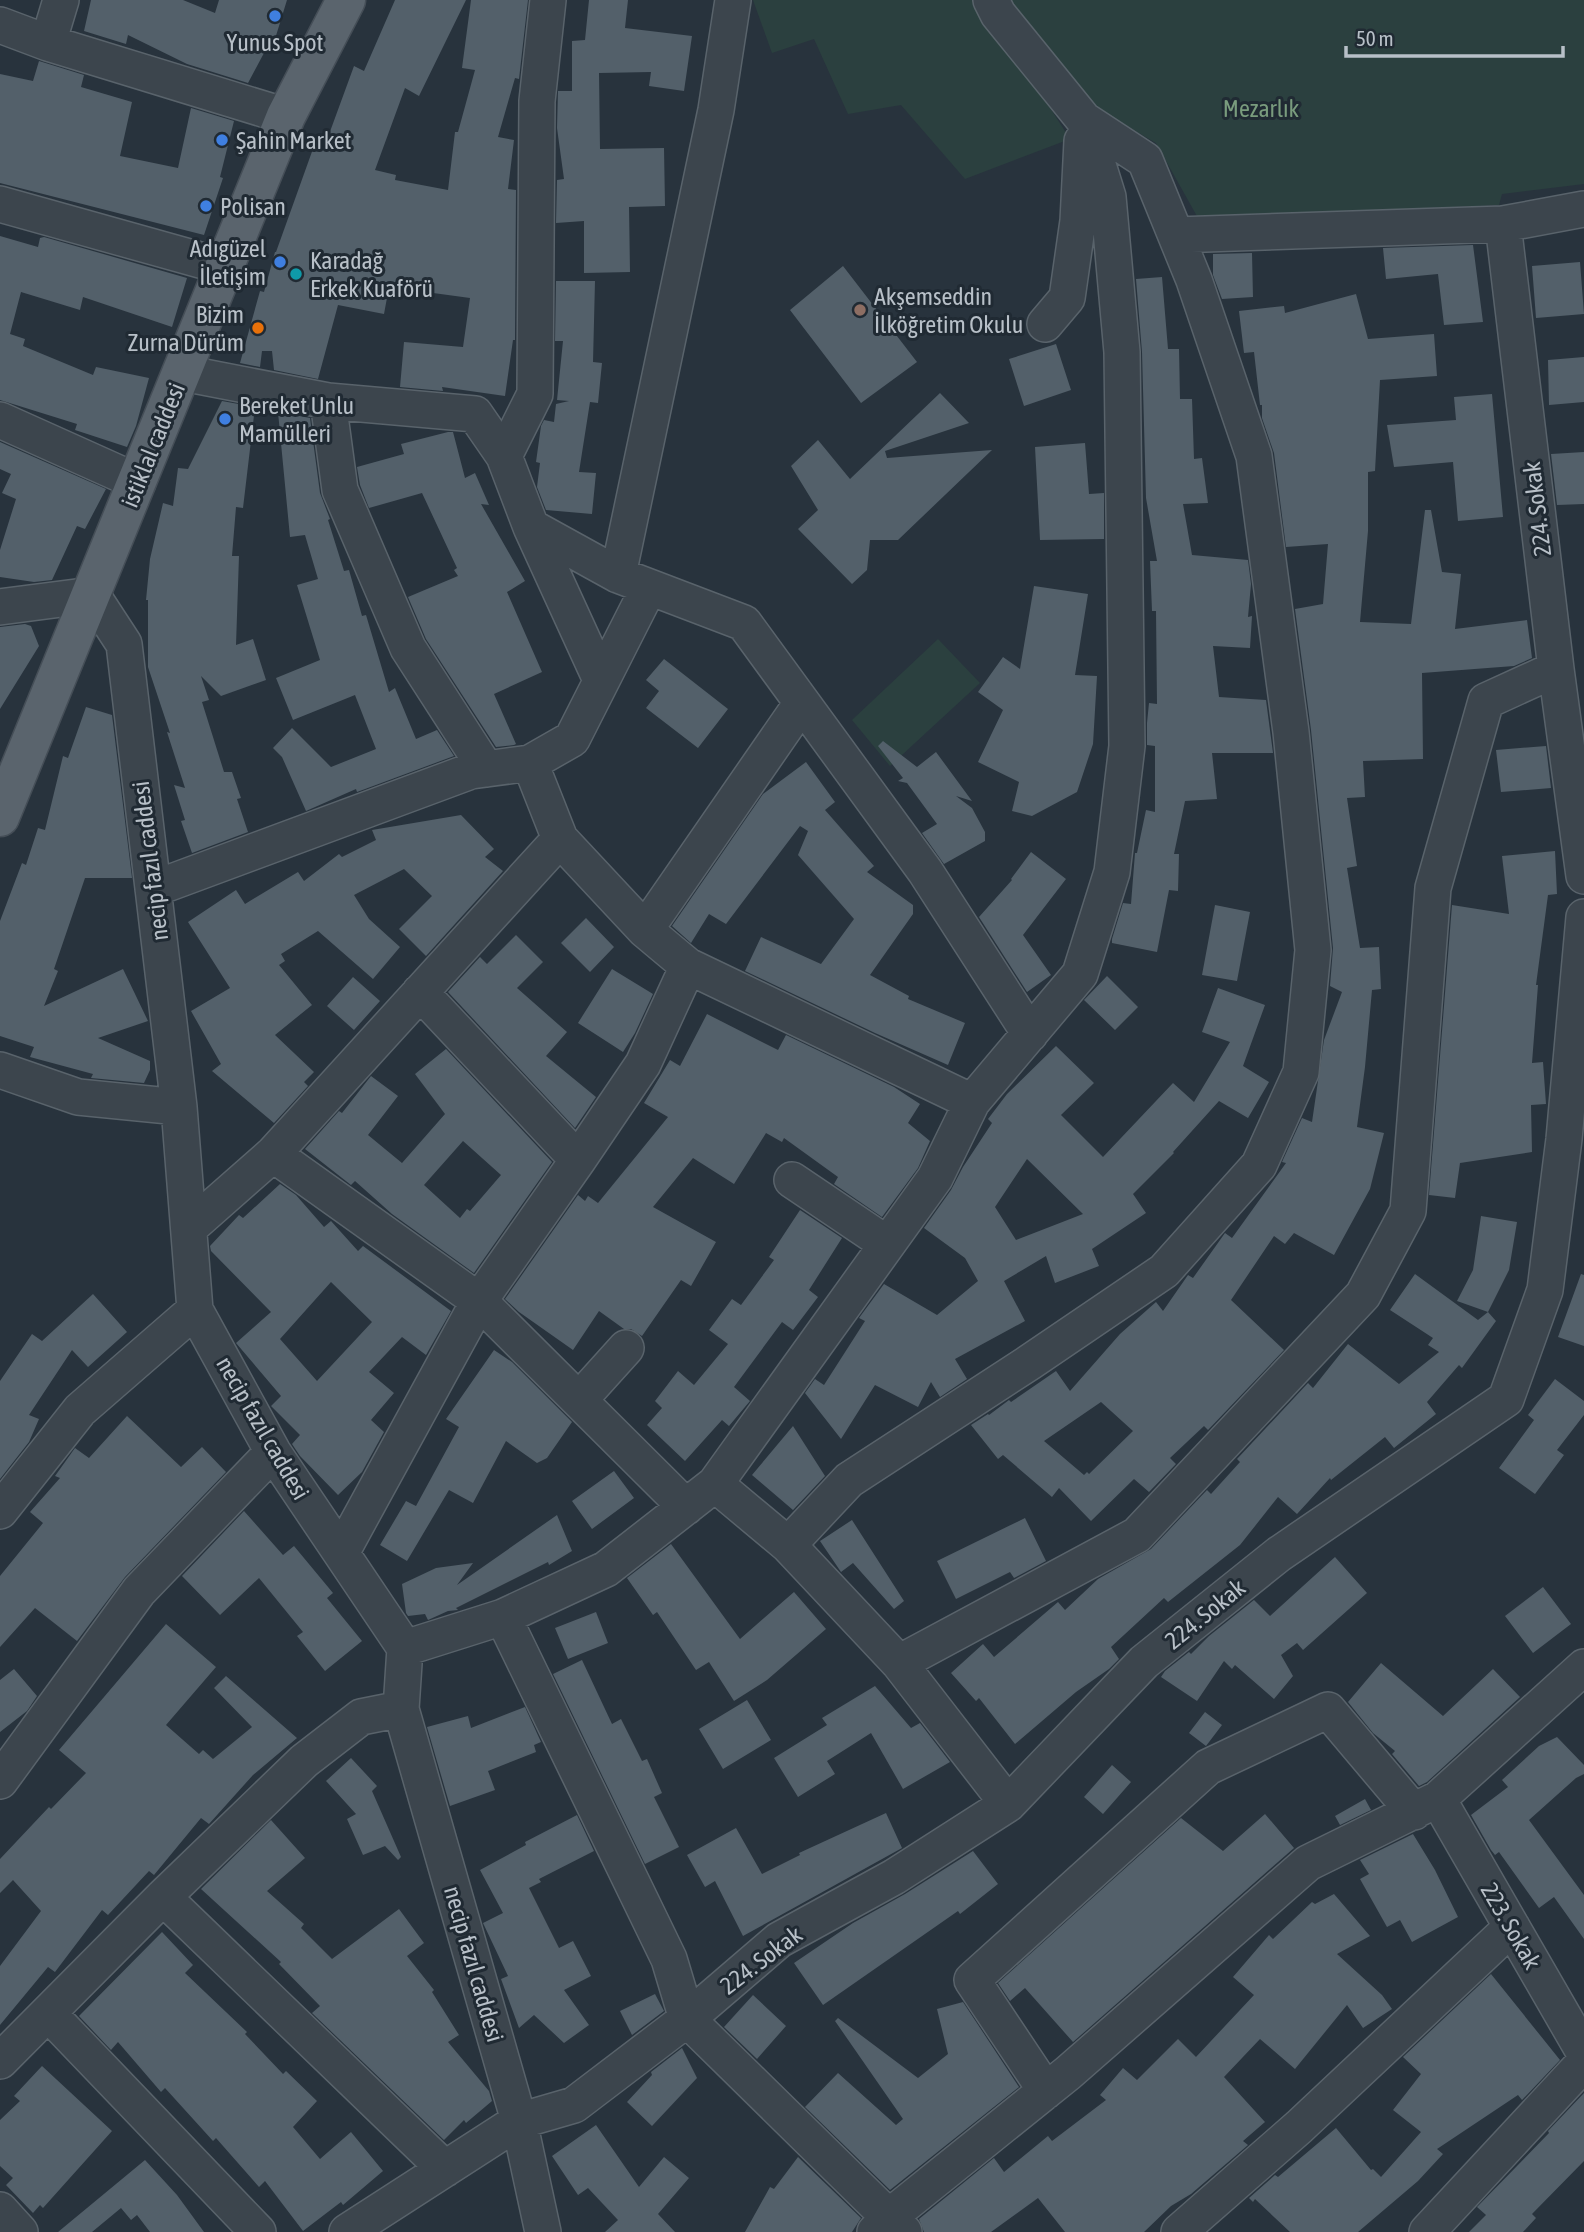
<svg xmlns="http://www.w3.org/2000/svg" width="1584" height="2232" viewBox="0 0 1584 2232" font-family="'Asap Condensed',sans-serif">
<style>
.green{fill:#2b403f}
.building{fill:#53606a;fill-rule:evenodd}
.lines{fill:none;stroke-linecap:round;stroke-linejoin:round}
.minor-casing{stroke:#59636b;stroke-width:38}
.major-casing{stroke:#454e57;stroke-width:41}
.minor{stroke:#3c454d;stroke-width:35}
.major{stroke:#5a646d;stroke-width:38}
.shop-dot{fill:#3f7fe0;stroke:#202a33;stroke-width:2.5}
.culture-dot{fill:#0f9aa8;stroke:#202a33;stroke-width:2.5}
.education-dot{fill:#8d6e63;stroke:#202a33;stroke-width:2.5}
.food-dot{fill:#e8710a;stroke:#202a33;stroke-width:2.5}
.labels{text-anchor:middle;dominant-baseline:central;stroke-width:6;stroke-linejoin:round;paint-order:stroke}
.poi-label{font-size:24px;fill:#b8c0c8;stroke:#202a33;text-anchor:start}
.park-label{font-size:24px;fill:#799b7d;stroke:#202a33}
.street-label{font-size:24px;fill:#b8c0c8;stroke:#202a33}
</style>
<rect width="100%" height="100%" fill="#28333d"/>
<path class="green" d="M753,0H981L1070,139L965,179L901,105L848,114L814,39L772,53Z
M1003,0H1584V184L1502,194L1499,205L1198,218L1156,143L1075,96Z
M938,639L980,683L890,766L852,720Z"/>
<path class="building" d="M91,0H183L215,13L219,0H287L275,39L272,38L248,83L187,64L128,35L126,44L84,31Z
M395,0H466L419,96L405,88L375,170L396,175L395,180L448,190L455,132H458L475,70L462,68L471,0H528L519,79L515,78L498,137L514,140L508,189L516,190L515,340H513L505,396L442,387L443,391L400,387L404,342L463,347L470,298L389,287L384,314L338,305L318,379L274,370L272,351H262L260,367L240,363L260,291L264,292L275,252H276L314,146L324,148L354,66L364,71Z
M589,0H628L625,28L692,36L684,91L649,86L651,72L599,73L600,149L664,148L665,206L629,207L630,272L584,273V221L556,223L557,180L564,179L557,128L558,91H572V41L585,40Z
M39,61L84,75L81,87L132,102L120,156L178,168L191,108L234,121L220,177L223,178L204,235L0,183V74L33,81Z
M0,236L38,247L40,238L44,237L187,278L172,327L83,297L80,310L21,292L10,334L25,339L23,346L93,375L96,367L149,378L136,426L127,447L75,430L77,424L0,400Z
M1473,245L1483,322L1444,325L1438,274L1386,279L1383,248Z
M1252,253L1253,297L1222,299L1213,275V254Z
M1580,262L1584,314L1536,318L1532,266Z
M843,266L917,362L861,403L790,310Z
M1162,277L1168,349H1179L1180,399H1192L1194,459L1202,458L1208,503L1183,504L1192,555L1248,560L1251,584L1248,617L1252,616L1250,648L1213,646L1219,697L1266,700L1273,753H1212L1217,799L1185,801L1174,854H1179L1178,891L1169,890L1157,952L1112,943V939L1123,903L1131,904L1135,853H1137L1146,810L1155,812V746L1147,745V723L1149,703L1157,704L1156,611H1152L1150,561H1157L1146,498L1142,352L1136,279Z
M556,281H595L593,362L602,363L598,403L590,402L579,472L596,473L592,514L546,510L537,487L540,463L536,462L541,426L544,420L554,422L556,404L569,401L557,400L563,341H555Z
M1356,294L1368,339L1434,334L1437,376L1380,380L1375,471L1368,472V531L1360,622L1411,624L1425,510H1431L1442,572L1461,574L1455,629L1527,620L1532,658L1514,666L1422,673L1423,759L1363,761L1365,797L1347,798L1357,866L1347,868L1360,948L1379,947L1381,989L1372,990L1365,1067L1357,1127L1384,1133L1370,1189L1334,1255L1294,1233L1285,1244L1274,1236L1231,1300L1284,1350L1208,1430L1204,1426L1170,1458L1176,1464L1149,1492L1134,1479L1091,1521L1059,1488L1052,1497L1003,1455L998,1459L971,1425L988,1414L989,1415L1009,1400L1011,1402L1056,1371L1070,1391L1120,1334L1156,1302L1163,1311L1188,1275L1193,1278L1225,1233L1232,1238L1286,1163L1282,1162L1302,1118L1312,1122L1324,1040L1342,992L1330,986L1333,948L1311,730L1295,609L1323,604L1328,544L1286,547L1274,453L1262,418V405H1260L1254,352L1244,353L1239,311L1284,306L1285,313ZM1101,1402L1133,1431L1089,1474L1087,1472L1084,1475L1044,1441Z
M1056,344L1071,390L1024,406L1009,359Z
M1584,357V402L1549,405L1548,360Z
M940,393L969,423L885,451L887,458L992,450L898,540H870L867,570L852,584L798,529L818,510L791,466L818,440L850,479Z
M1492,394L1503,517L1458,521L1453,462L1394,467L1387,425L1456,420L1454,397Z
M222,401L255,407L243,508L236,507L232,556H239L236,645L253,639L266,680L221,696L201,676L209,700L202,702L224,772H232L241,798L237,799L248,832L192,853L181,821L185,820L174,785L185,788L167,732L170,733L148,667V600H146L150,559L163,503L173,506L178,468L188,469Z
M278,412L310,418L320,493L330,519L328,520L344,571L349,570L362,616L366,615L389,692L395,688L416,739L437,730L454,756L357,792L356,789L306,811L282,757L273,748L292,728L331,767L376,749L355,695L293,720L276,678L320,660L297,585L318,579L305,535L290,537Z
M448,432H453L465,478L475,473L489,505L481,504L525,581L507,592L542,672L494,694L516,744L514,745L496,747L426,639L408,597L458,576L454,570L457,568L422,493L369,508L360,485L357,467L404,454L401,444Z
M0,442L106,489L85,529L77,526L52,580L34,582L0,577V550L16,499L2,493L11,474L0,469Z
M1085,443L1089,494L1104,493V539L1040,540L1035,447Z
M1584,452V504L1557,505L1551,454Z
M1034,586L1088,594L1075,675L1097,676L1093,744L1077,792L1032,816L1012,811L1019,782L978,762L1003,710L978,692L1003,657L1020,669Z
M25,624L31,626L39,646L0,709V627Z
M664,659L728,709L698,748L646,708L659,691L646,680Z
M86,707L112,715L132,878H85L54,969L58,971L44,1006L123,969L148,1021L98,1038L150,1061V1070L144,1083L91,1078L93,1074L30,1057L34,1047L0,1036V921L22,863L26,865L38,828L45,830L63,756L68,758Z
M883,741L917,767L936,752L972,801L956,796L972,808L985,832V841L944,864L922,833L937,824L907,783L898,781L903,778L878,746Z
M1546,746L1551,788L1501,792L1496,750Z
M806,762L835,802L825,810L874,866L867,872L913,905V914L870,975L909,996L908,999L965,1023L948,1065L875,1033L745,971L761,937L821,964L854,919L798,855L808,831L800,826L726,924L709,914L691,943L672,926L763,794Z
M461,815L494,849L485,857L503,871L426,956L399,929L432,896L404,869L354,895L369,919L400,947L373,979L318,931L281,954L285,961L279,965L312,1005L275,1035L314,1072L304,1082L308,1086L274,1123L212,1071L221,1064L191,1011L230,988L188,922L236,890L245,904L298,872L304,881L339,854L342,857L376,840L372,830Z
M1555,851L1557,894L1548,895L1536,985H1538L1532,1063L1543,1062L1546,1104L1531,1105L1532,1152L1460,1163L1455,1198L1429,1195L1452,905L1509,914L1502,856Z
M1031,852L1066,879L1023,935L1051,975L1027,992L979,917L1012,880L1011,879Z
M1215,905L1250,912L1237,981L1202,975Z
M586,918L614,947L590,972L561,943Z
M516,935L543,962L517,988L567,1032L546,1056L596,1097L575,1128L448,992L480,957L487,964Z
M612,969L653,994L635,1033L623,1052L578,1023Z
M1107,976L1138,1007L1115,1030L1084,1000Z
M353,977L380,1001L354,1030L327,1006Z
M1218,988L1265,1005L1243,1066L1269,1082L1248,1118L1219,1101L1173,1152L1174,1153L1133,1194L1146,1213L1092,1249L1099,1266L1055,1283L1046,1256L1004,1281L1025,1321L955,1359L967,1379L940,1397L931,1382L918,1407L875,1385L841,1439L805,1393L815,1379L824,1385L865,1321L859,1318L884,1284L937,1315L978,1281L965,1258L924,1228L951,1190L963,1167L992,1123L988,1119L1007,1094L1056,1046L1094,1083L1061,1115L1103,1157L1173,1083L1194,1102L1230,1042L1202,1032ZM1027,1159L1083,1214L1016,1240L995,1207Z
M707,1014L778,1050L786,1035L894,1087L920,1104L908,1123L930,1141L918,1168L882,1217L834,1184L838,1177L784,1138L782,1142L766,1133L734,1184L693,1158L653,1207L716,1242L691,1286L681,1280L642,1336L631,1329H624L599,1311L573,1350L519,1312L505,1299L578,1195L585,1201L588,1196L598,1203L668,1117L644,1103L670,1060L680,1066Z
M446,1049L552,1162L474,1273L392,1214L355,1181L351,1185L305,1149L339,1111L342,1113L371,1076L398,1096L368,1135L402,1163L445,1114L415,1074ZM463,1141L501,1175L470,1211L467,1209L460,1218L424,1185Z
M280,1184L296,1195L324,1227L331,1221L358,1251L363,1246L451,1311L426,1355L402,1337L369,1372L394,1393L371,1420L384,1432L362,1472L338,1495L300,1456L292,1444L300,1435L271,1406L281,1396L236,1343L271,1312L211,1251L210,1246L239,1215L243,1218ZM331,1282L372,1322L317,1381L280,1339Z
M800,1210L842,1238L809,1290L818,1297L793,1330L782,1322L734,1387L750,1401L729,1426L722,1420L685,1461L647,1425L662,1408L655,1401L678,1371L694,1385L728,1344L709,1330L732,1299L741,1305L774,1260L769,1257Z
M1481,1216L1517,1222L1509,1270L1488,1312L1457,1301L1473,1270Z
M1415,1274L1478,1320L1488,1312L1496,1321L1462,1368L1459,1365L1427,1402L1436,1414L1394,1448L1385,1437L1331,1480L1330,1478L1297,1514L1278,1497L1240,1545L1168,1602L1164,1598L1111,1647L1119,1659L1109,1669L1076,1692L1015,1744L979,1698L976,1701L951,1673L983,1644L994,1657L1058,1602L1065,1610L1098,1579L1151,1549L1207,1490L1211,1494L1240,1462L1237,1459L1308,1383L1313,1388L1348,1344L1399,1384L1439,1352L1428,1345L1433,1338L1390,1310Z
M1581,1274L1584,1275V1346L1558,1337Z
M93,1294L127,1332L88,1367L72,1350L29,1415L39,1419L29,1442L0,1479V1381L32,1334L42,1341Z
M494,1350L512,1362L572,1422L547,1458L537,1463L506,1441L473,1503L449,1490L407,1561L380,1545L406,1501L416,1506L459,1427L446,1419Z
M1555,1379L1584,1401V1415L1557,1450L1564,1455L1535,1494L1499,1468L1534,1420L1528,1415Z
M127,1416L181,1467L202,1447L226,1472L125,1577L77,1641L35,1608L0,1647V1576L43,1523L30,1512L60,1478L55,1476L75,1448L89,1458Z
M793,1426L825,1476L793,1510L752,1475Z
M614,1471L634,1498L592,1529L572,1501Z
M244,1511L283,1555L294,1546L333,1593L327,1598L362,1641L325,1671L297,1636L303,1632L259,1578L220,1615L182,1576Z
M557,1515L572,1551L549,1565L548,1562L456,1608L458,1610L448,1611L428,1620L425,1614L408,1616L406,1613L402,1584L436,1568L473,1563L457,1585Z
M1025,1518L1046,1561L1014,1578L1010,1572L956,1599L937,1561Z
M852,1520L904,1601L894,1609L853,1563L841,1572L820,1541Z
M671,1544L740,1639L794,1592L826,1629L767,1680L734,1701L709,1662L696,1670L657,1612L653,1615L627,1578Z
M1335,1557L1367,1593L1303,1650L1297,1643L1281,1655L1293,1676L1274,1699L1235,1665L1232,1669L1224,1661L1197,1701L1161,1677L1165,1671L1189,1652L1191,1654L1209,1636L1254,1600L1270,1616Z
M1543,1587L1571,1624L1533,1653L1505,1616Z
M596,1612L608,1643L568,1659L555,1628Z
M166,1624L216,1667L166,1725L199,1754L203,1750L213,1759L252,1727L214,1688L226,1676L297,1738L253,1775L209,1824L201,1818L154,1875L149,1871L108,1915L102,1910L55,1972L48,1967L0,2025V1966L41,1911L13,1880L0,1893V1859L49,1807L51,1809L86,1773L59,1750Z
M582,1660L612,1724L621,1719L642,1761L647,1759L662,1793L654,1797L679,1847L645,1864L553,1674Z
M1381,1663L1443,1716L1493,1669L1520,1697L1427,1782L1419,1786L1392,1754L1395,1751L1373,1733L1348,1702Z
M14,1669L37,1696L27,1711L0,1732V1680Z
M875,1686L911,1728L920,1723L950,1762L903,1789L871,1733L827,1761L835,1774L798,1797L774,1758L827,1725L822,1718Z
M747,1700L771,1740L723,1769L699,1729Z
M525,1707L541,1742L534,1745L536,1752L488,1771L495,1790L450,1806L427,1727L468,1716L471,1728Z
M1205,1712L1222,1725L1206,1746L1189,1733Z
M1557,1737L1584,1765V1774L1576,1778L1529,1820L1584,1895V1939L1554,1897L1539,1908L1499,1852L1495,1855L1491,1850L1471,1815L1508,1787L1502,1780L1539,1746Z
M351,1758L377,1786L372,1791L401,1857L398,1860L385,1846L363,1855L347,1819L356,1814L326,1781Z
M1112,1765L1131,1782L1103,1814L1084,1797Z
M1365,1799L1371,1810L1340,1825L1335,1816Z
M886,1813L902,1848L743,1936L715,1881L705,1887L687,1855L736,1828L762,1874L800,1855L799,1853Z
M1265,1814L1294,1848L1073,2042L1025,1988L1010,2001L998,1983L1181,1818L1223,1851Z
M577,1815L594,1851L539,1879L541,1882L529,1888L559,1948L573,1941L591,1976L564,1990L589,2025L564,2043L534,2015L519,2028L501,1979L508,1976L483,1923L503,1913L480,1870L526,1845L525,1842Z
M271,1820L305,1858L267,1891L304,1924L301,1928L332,1959L399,1909L424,1943L407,1956L434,1990L432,1992L459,2035L448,2042L489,2091L492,2101L466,2123L464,2120L444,2140L312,2013L320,2006L279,1964L281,1962L201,1889Z
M1413,1834L1435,1870L1458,1917L1412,1942L1400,1920L1387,1927L1360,1879L1369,1874L1360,1860Z
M973,1851L998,1884L960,1914L958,1911L823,2005L794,1963L853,1923L905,1894Z
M1334,1894L1370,1936L1337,1954L1382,1995L1392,2009L1363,2028L1347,2005L1295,2069L1260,2039L1224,2077L1265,2122L1243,2141L1248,2145L1191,2194L1171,2206L1144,2232H1065L1038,2198L991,2232H924L919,2219L994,2158L1004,2172L1048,2136L1052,2141L1106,2100L1100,2095L1123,2068L1137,2080L1178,2039L1196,2057L1254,1995L1233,1977L1269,1935L1273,1939L1312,1902L1315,1904Z
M162,1932L193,1965L185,1973L247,2032L245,2034L283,2074L286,2071L317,2101L293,2127L320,2159L351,2132L383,2171L343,2205L341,2202L303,2231L265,2181L259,2187L216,2138L213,2141L165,2088L161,2092L118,2042L111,2050L79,2016Z
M1491,1974L1560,2060L1522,2100L1518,2095L1437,2149L1443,2154L1418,2181L1358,2232H1290L1255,2199L1253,2202L1249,2198L1275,2175L1278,2177L1336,2128L1371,2170L1373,2169L1381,2177L1421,2132L1393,2110L1421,2074L1403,2057Z
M655,1994L664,2011L632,2035L620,2011Z
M753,1995L786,2026L757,2059L724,2027Z
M963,2002L1019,2087L890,2190L805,2107L838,2073L896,2125L903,2119L835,2021L838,2018L918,2078L948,2054L937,2009Z
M682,2048L697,2078L652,2126L627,2102L652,2075L651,2072Z
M42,2066L112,2131L43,2208L40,2205L33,2213L6,2185L13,2178L0,2166V2120L20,2101L14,2096Z
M1584,2093V2161L1532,2214L1536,2218L1523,2232H1469L1486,2215L1477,2207L1549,2133L1548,2131Z
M596,2125L639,2187L664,2157L689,2178L658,2214L675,2232H605L618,2220L588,2188L578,2195L552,2156Z
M798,2157L861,2218L852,2232H745L770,2187L774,2189Z
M145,2160L177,2195L204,2232H150L137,2215L131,2220L121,2208L92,2232H58Z"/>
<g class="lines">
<g class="minor-casing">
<path id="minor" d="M0,25L48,43L286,116
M48,43L61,0
M0,204L225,267
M1584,209L1503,224L1556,669L1584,876
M1176,235L1503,224
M1045,324L1067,298L1078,221L1082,141
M183,373L328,401L475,414L504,456L531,527L618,575L744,623L925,871L1030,1034
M328,401L340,490L408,648L486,769
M0,420L138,482
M504,456L535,394L537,101L548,0
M531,527L601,680
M618,575L716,110L733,0
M0,607L92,595L124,644L179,1107L195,1310L273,1452L405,1648L401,1709L519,2121L543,2232
M530,763L560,839L645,930L688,966L972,1102
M153,889L471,771L530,763L572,739L649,587
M645,930L802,703
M420,992L578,1160
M0,1070L78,1097L179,1107
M273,1154L479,1301L686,1507
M792,1180L887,1244
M189,1228L273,1154L560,839
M580,1399L626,1348
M715,1484L788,1545L899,1663L1008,1804
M0,1511L80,1410L195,1310
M788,1545L849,1480L1030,1362L1164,1271L1259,1165L1301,1072L1313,950L1291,732L1254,456L1194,280L1145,160L1084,120L998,14L991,0
M341,1553L479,1301L578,1160L643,1064L688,966
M503,1617L669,1959L687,2019L904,2232
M405,1648L503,1617L606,1569L715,1484L935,1178L972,1102L1080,974L1112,872L1127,746L1122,352L1108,197L1084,120
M899,1663L1137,1535L1363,1295L1408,1211L1433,888L1486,701L1556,669
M0,1781L139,1591L273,1452
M1438,1799L1584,2052
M163,1897L445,2169
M48,2013L258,2232
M0,2061L163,1897L304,1761L361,1717L401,1709
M1046,2091L972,1980L1208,1767L1328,1710L1414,1812
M0,2210L20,2232
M347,2232L519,2121L574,2105L687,2019L779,1940L894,1877L1008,1804L1144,1662L1279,1554L1506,1399L1545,1290L1564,1139L1584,917
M875,2232L889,2217L1068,2073L1308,1863L1438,1799L1584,1667
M1179,2232L1299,2127L1512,1927
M1427,2232L1584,2063"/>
</g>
<g class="major-casing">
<path id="major" d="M0,817L286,116L346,0"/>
</g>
<use href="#minor" class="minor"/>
<use href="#major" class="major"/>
</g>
<g class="shop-dot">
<circle cx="275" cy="16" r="7"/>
<circle cx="222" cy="140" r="7"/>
<circle cx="206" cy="206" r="7"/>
<circle cx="280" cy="262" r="7"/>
<circle cx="225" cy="419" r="7"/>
</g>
<circle class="culture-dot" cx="296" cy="274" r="7"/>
<circle class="education-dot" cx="860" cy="310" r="7"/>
<circle class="food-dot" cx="258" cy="328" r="7"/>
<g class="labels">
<g class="poi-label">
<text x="275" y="42" text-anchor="middle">Yunus Spot</text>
<text x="236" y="140">Şahin Market</text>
<text x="220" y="206">Polisan</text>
<text x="266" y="248" text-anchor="end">Adıgüzel<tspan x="266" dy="28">İletişim</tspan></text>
<text x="310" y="260">Karadağ<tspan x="310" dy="28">Erkek Kuaförü</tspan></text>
<text x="874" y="296">Akşemseddin<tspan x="874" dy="28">İlköğretim Okulu</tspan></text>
<text x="244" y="314" text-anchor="end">Bizim<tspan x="244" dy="28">Zurna Dürüm</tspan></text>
<text x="239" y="405">Bereket Unlu<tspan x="239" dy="28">Mamülleri</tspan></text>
</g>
<g class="park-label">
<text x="1261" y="108">Mezarlık</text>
</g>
<g class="street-label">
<text transform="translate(153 445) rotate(-68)">istiklal caddesi</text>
<text transform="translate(1537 509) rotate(-97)">224. Sokak</text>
<text transform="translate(150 861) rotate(-97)">necip fazıl caddesi</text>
<text transform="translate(263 1428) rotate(60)">necip fazıl caddesi</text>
<text transform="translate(1205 1614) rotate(-39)">224. Sokak</text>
<text transform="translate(1511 1926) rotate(60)">223. Sokak</text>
<text transform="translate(761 1960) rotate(-37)">224. Sokak</text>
<text transform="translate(474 1964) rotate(74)">necip fazıl caddesi</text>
</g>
</g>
<path d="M1346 46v10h217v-10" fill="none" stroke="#b8c0c8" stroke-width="3.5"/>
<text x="1356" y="46" font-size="21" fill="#b8c0c8" stroke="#202a33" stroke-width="5" paint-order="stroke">50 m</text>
</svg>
